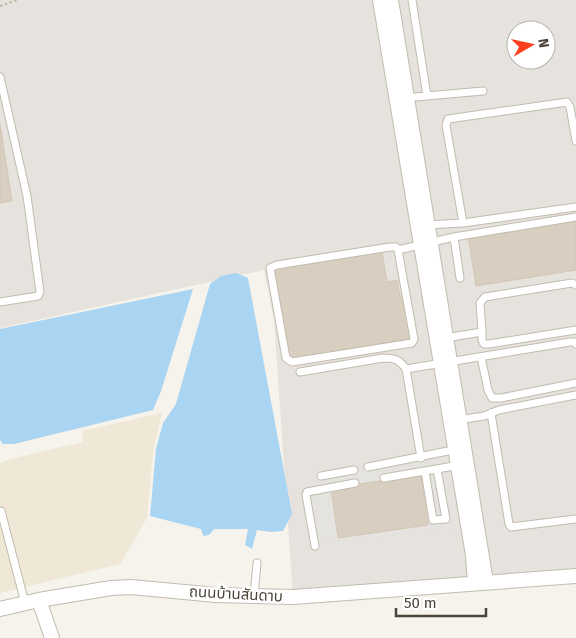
<svg xmlns="http://www.w3.org/2000/svg" width="576" height="638" viewBox="0 0 576 638" font-family="'Fira Sans','Noto Sans Thai',sans-serif">
<style>
.industrial{fill:#e6e2dd;fill-rule:evenodd}
.education{fill:#efe8d6}
.parking{fill:#e5e3e0;fill-rule:evenodd}
.water{fill:#a9d4f2}
.building{fill:#d8cfc1;stroke:#d3c7b4}
.lines{fill:none;stroke-linecap:round;stroke-linejoin:round}
.lane-casing{stroke:#c2bbae;stroke-width:9}
.street-casing{stroke:#c2bbae;stroke-width:16}
.path{stroke:#c4b79f;stroke-width:2;stroke-dasharray:2.5 2.5;stroke-linecap:butt}
.lane{stroke:#fff;stroke-width:7}
.street{stroke:#fff;stroke-width:14}
.labels{text-anchor:middle;dominant-baseline:central;stroke-width:5;stroke-linejoin:round;paint-order:stroke}
.street-label{font-size:15px;fill:#4b4439;stroke:#fff}
</style>
<rect width="100%" height="100%" fill="#f6f3ec"/>
<path class="industrial" d="M0,0H576V576L293,597L274,320L264,270L0,328ZM516,30H546V60H516Z"/>
<path class="education" d="M162,413L153,453L147,518L120,564L0,593V463L10,459L83,442L82,431Z"/>
<path class="parking" d="M442,458L454,530L318,541L308,482ZM420,475L338,538L331,488Z"/>
<path class="water" d="M236,273L248,278L292,514L283,531L271,532L257,530L252,549L245,545L248,529H214L209,535L203,536L201,529L150,516L156,449L163,423L176,404L210,284L221,276Z
M193,289L161,391L153,410L14,444H3L0,440V329Z"/>
<path class="building" d="M0,124L12,201L0,203Z
M576,218V270L476,286L468,236Z
M382,251L387,282L397,280L400,296L406,295L413,338L288,359L273,269Z
M421,475L428,525L338,538L331,488Z"/>
<g class="lines">
<g class="lane-casing">
<path id="lane" d="M412,0L427,96
M0,77L27,196L40,292L38,296L0,302
M404,98L483,91
M463,223L446,125L448,119L567,102L570,107L576,141
M426,225L463,223L576,207
M454,237L460,278
M390,247H396L398,250L414,339L412,343L292,362L286,358L270,268L277,265Z
M398,250L454,237L576,217
M482,332V340L484,344H489L576,330
M445,338L482,332L480,303L485,297L572,283L576,285
M481,357L488,390L492,398H501L576,383
M406,369L570,342H575L576,344
M300,372L383,358C394,358 399,359 406,369L421,458
M491,413L509,524L511,527L576,519
M458,420L484,416L499,410L576,395
M368,467L458,449
M425,471L433,520L446,519L437,469
M321,476L354,470
M384,478L460,465
M1,511L25,603
M315,546L306,495L307,492L355,483
M254,596L257,563"/>
</g>
<g class="street-casing">
<path id="street" d="M380,0L473,555L475,583
M391,0L486,582
M39,600L52,638
M0,609L39,600L111,588L131,587L216,595L293,597L576,576"/>
</g>
<path class="path" d="M0,6L17,0"/>
<use href="#lane" class="lane"/>
<use href="#street" class="street"/>
</g>
<g class="labels">
<g class="street-label">
<text transform="translate(236 594) rotate(3)">ถนนบ้านสันดาบ</text>
</g>
</g>
<g transform="translate(531 45) rotate(81)"><circle r="24" fill="#ffffff" stroke="#b7b4b0"/>
<path d="M0-4L9 19L0 12L-9 19Z" fill="#fc3f1d"/>
<text y="-8" font-size="14" font-weight="bold" text-anchor="middle" fill="#4b4439">N</text>
</g>
<path d="M396 608v8h90v-8" fill="none" stroke="#4b4439" stroke-width="2.5"/>
<text x="404" y="608" font-size="15" fill="#4b4439" stroke="#ffffff" stroke-width="4" paint-order="stroke">50 m</text>
</svg>
